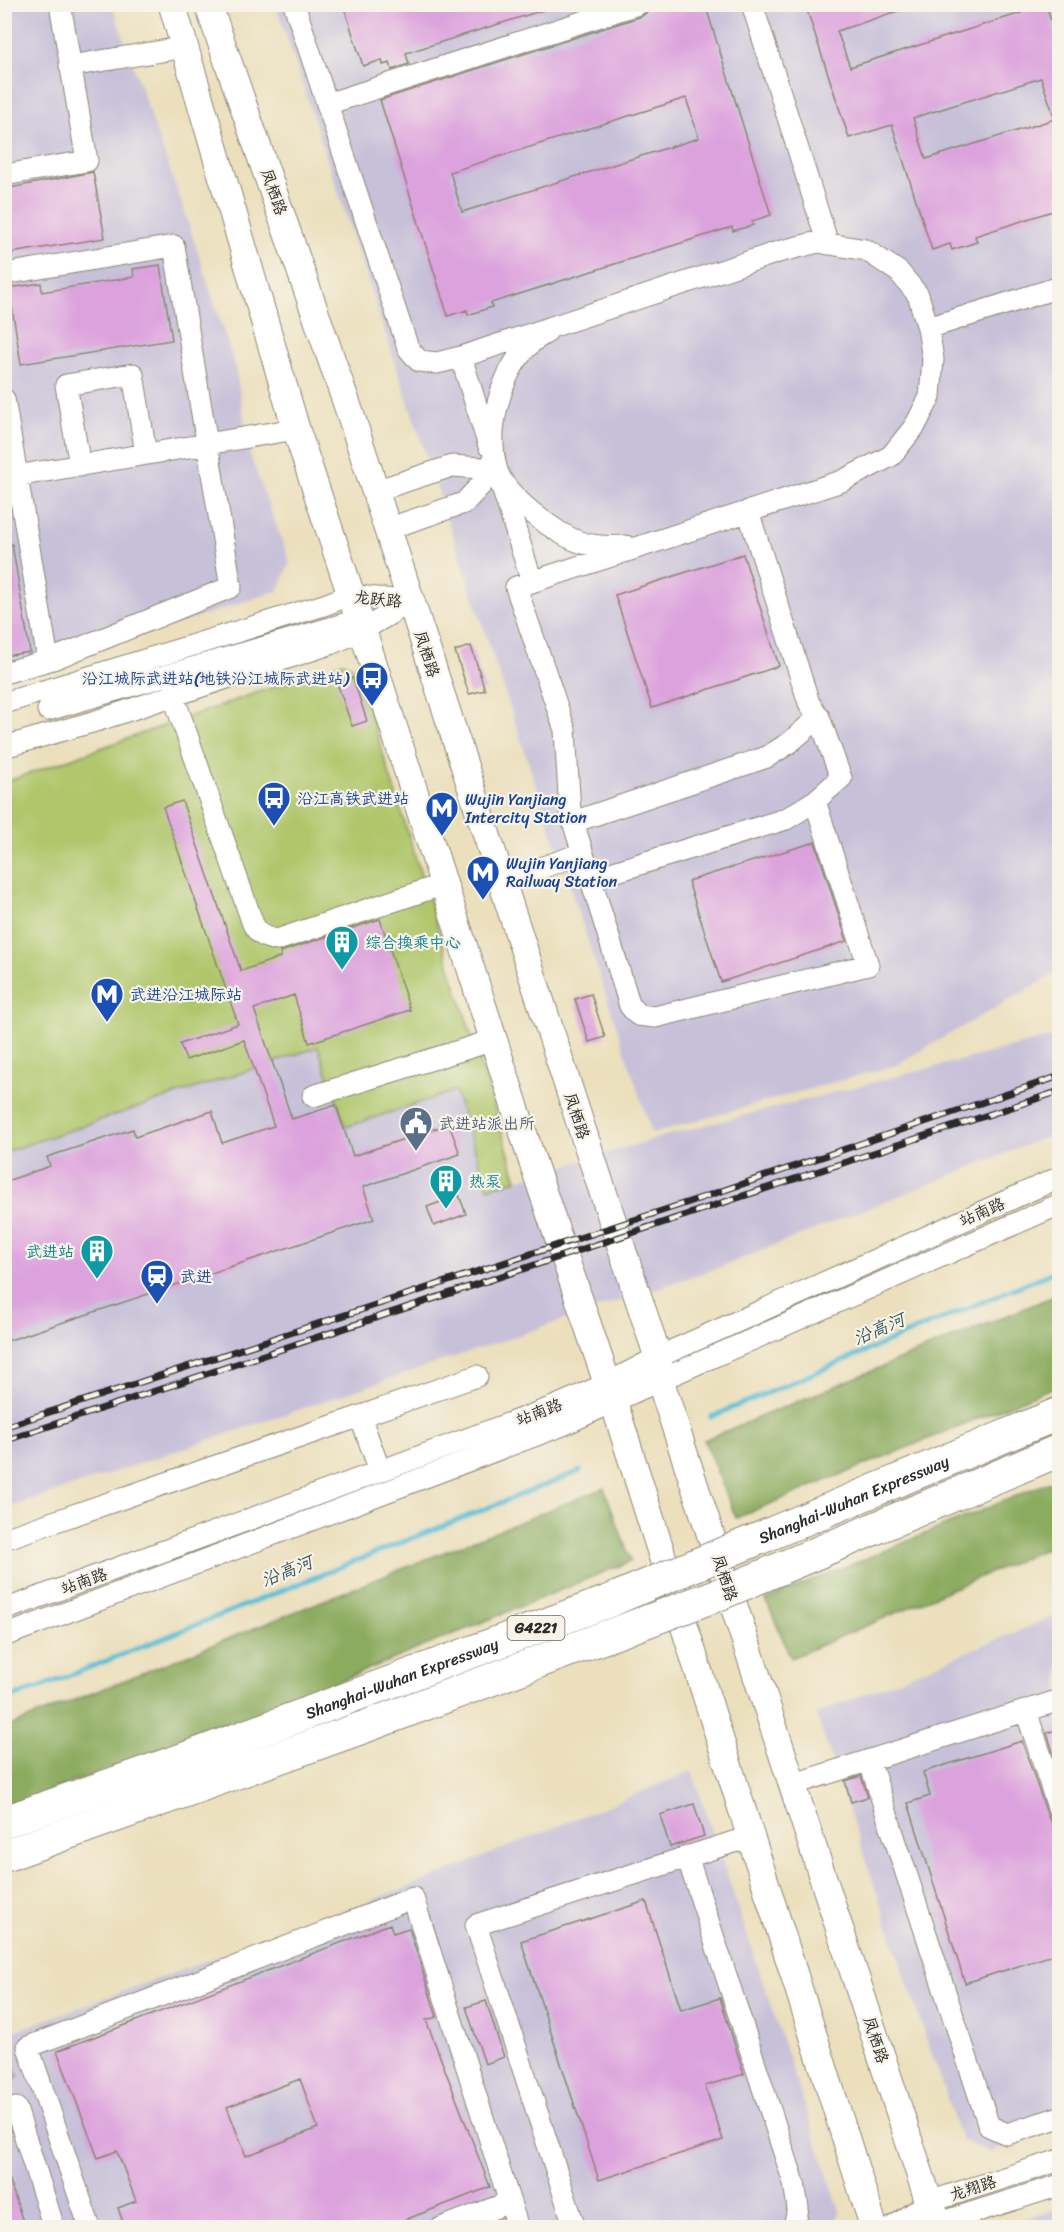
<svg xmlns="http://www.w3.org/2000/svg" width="1064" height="2232" viewBox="0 0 1064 2232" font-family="Sriracha,'LXGW WenKai TC',sans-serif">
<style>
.industrial{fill:#c6c0d9}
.green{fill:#afc66b;stroke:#6d784b;stroke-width:1.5}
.forest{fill:#8bab5f;stroke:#5b6b45;stroke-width:1.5}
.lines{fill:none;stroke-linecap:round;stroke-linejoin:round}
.stream{stroke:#56bbd4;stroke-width:5}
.building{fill:#dca2dd;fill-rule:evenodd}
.minor-casing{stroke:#8b8574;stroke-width:23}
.major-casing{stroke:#8b8574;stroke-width:29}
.minor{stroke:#fff;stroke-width:21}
.major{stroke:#fff;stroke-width:27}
.rail-casing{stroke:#2b2b2b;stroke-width:7}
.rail{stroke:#f7f3e8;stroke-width:4.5;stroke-dasharray:14;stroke-linecap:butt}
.highway-bridge-casing{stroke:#8b8574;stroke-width:34;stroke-linecap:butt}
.highway-bridge{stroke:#fff;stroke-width:32}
.labels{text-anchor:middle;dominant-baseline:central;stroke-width:4.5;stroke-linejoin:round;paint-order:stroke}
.shield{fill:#f7f3e8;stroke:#686764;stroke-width:1.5}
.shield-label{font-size:15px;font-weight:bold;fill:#2b2b2b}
.street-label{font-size:16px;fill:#2b2b2b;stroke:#f7f3e8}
.transit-label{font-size:16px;fill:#164399;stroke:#f7f3e8;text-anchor:start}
.culture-label{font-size:16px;fill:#0d838f;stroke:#f7f3e8;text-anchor:start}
.service-label{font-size:16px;fill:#4e5e75;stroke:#f7f3e8;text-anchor:start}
.water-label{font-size:18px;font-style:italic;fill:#38565e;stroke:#f7f3e8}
</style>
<rect width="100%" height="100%" fill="#f7f3e8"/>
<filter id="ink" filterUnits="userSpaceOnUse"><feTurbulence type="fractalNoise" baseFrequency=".0167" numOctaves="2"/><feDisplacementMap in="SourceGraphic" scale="12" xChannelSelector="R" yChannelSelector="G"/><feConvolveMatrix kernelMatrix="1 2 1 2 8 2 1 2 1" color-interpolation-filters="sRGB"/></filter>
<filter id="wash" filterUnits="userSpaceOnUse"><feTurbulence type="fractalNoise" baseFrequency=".008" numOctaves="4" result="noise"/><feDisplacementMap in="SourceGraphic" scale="24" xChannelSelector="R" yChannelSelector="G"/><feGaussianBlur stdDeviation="1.35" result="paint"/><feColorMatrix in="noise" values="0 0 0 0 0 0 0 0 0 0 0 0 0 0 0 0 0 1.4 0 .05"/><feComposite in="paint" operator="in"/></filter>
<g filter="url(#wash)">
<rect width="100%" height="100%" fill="#ebdfbc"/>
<path class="industrial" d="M4,5H112L190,228L235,366L251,458L290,562L279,590L5,681Z
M276,5H1059V971L896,1065L652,1133Z
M1059,1035V1132L723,1266L5,1509L4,1152L319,1047L346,1127L455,1090L489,1188L672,1134Z
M1059,1614V2129L990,2152L961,2140L816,1714Z
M692,1771L840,2211L834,2228L5,2227L4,2035L419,1883Z
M1059,2208V2227H1014L1016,2222Z"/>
<path class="green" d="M343,662L356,668L517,1180L488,1188L455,1091L346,1127L318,1047L5,1152V782Z
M5,2040L18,2077L5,2081H4Z"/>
<path class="forest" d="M1059,1294V1385L736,1518L704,1440Z
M1059,1478V1543L791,1658L766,1600Z
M604,1488L631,1561L335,1683L5,1808V1728Z"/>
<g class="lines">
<path class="stream" d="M711,1417L1060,1269
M4,1700L41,1687L580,1471"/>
</g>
<g id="blocks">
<path class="building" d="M343,4H550V8L406,53L409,64L392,70L390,63L383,65L382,60L363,66Z
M658,4H705L771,215L752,221L753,225L733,231L732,227L491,303L492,307L468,315L467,310L448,316L380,100L642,16L649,10L658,7ZM686,98L699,138L462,212L450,172Z
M805,4H910V7L837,31L850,67L1021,13L1018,4H1046L1059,48V209L975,236L977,242L952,250L950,244L932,250L892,125L849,138ZM1041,78L1055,119L926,159L913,118Z
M93,172L105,238L4,254V189Z
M160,265L172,340L21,364L9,288L41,283L42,292L134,277L133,269Z
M12,544L30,652L4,656V545Z
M743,554L779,666L652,708L615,595Z
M471,646L485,690L469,694L455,651Z
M353,678L367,721L352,726L337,683Z
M182,801L241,971L281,957L280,952L380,919L410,1010L309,1043L294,995L254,1009L292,1119L336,1105L353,1156L449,1124L460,1154L363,1187L374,1219L4,1342V1182L50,1166L47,1157L133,1129L135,1137L212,1111L222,1143L274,1126L244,1040L186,1060L180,1044L238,1024L163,807Z
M815,842L847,941L721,982L688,881Z
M591,994L605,1037L589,1042L575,999Z
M459,1195L466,1214L434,1226L427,1207Z
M1059,1729V1771L1047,1733Z
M1022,1741L1048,1817L1052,1823L1059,1825V1953L965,1983L908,1803L930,1796L923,1772Z
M861,1776L868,1797L851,1802L845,1781Z
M694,1804L704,1836L670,1847L660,1815Z
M646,1901L681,2010L720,1998L744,2074L705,2086L723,2140L599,2180L521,1941Z
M390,1924L393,1933L409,1928L437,2017L426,2020L490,2187L384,2228H125L118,2208L136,2201L117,2151L98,2158L57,2051ZM300,2079L318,2128L246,2156L227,2107Z
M486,2001L504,2057L485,2064L466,2007Z
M4,2173H7L25,2228H4Z"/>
</g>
</g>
<g filter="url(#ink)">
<use href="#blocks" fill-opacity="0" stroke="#8b8574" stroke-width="1.5"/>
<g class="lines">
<g class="minor-casing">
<path id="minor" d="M294,4L408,348L419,361L437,363L461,357L778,252L818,242L866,250L899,272L918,295L928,328L933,359L930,397L915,426L891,456L842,481L516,587L565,730L570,812L630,1006L638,1015L655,1017L868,965L815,801
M752,4L828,244
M70,66L186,47
M327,104L638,4
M4,175L87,161L60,4
M4,274L174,246L231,587L53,659L4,673
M928,328L1060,287
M546,333C541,336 535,339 531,343C501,371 486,428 496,467C502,494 555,534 580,542C594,547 611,547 626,546
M461,357L489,446
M4,399L48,660
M80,466L66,385L133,374L146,454
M4,478L296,429
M502,487L532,582
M375,491L452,466L496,469
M748,511L809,703L819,717
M387,529L464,503L496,469
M173,695L253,924C259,935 265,938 277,940L444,884
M4,703L324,605L350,595L410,602
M48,710L347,623
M4,747L96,721L330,644L361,631L410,602
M573,822L767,757L789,743L819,717L841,778L815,801L786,819L591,879
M501,882L583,853
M313,1096L494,1040
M360,1416L380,1471
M4,1539L477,1376
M4,1610L556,1406L606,1384L658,1357L1060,1177
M4,1636L563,1425L660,1380L1060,1204
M1026,1711L1060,1813
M869,1760L989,2126L1007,2134L1060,2117
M791,1785L1060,1700
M687,1856L794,2183L798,2208L794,2228
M4,2112L16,2108L54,2228
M90,2228L28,2047L413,1898L518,2228
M441,2228L510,2202
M575,2228L476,1925L749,1837
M892,2228L929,2202L1060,2160
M924,2228L1060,2185"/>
</g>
<g class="major-casing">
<path id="major" d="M172,4L296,429L359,619L530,1154L614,1403L874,2228
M208,4L350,413L582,1129L658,1357L660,1380L929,2202L941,2228"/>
</g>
<use href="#minor" class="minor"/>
<use href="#major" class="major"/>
<g class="rail-casing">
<path id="rail" d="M4,1427L698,1199L1060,1076
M4,1441L1060,1091"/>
</g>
<use href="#rail" class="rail"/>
<g class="highway-bridge-casing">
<g id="highway-bridge">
<path id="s1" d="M4,1822L200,1753L609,1601L1060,1413"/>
<path d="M4,1856L364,1727L720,1594L1060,1450"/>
</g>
</g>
<use href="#highway-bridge" class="highway-bridge"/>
</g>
</g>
<defs>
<g id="bus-pin" transform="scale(1.725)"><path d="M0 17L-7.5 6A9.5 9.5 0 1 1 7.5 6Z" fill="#1a4fb4" stroke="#f7f3e8"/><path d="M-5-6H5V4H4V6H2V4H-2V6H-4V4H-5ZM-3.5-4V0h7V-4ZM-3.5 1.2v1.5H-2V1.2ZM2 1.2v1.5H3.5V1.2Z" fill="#fff"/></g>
<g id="metro-pin" transform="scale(1.725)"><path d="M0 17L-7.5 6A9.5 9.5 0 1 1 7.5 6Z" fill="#1a4fb4" stroke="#f7f3e8"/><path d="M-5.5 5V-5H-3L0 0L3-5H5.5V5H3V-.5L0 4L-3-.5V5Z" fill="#fff"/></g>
<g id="building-pin" transform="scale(1.725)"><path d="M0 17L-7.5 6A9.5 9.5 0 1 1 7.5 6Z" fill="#0f9aa8" stroke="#f7f3e8"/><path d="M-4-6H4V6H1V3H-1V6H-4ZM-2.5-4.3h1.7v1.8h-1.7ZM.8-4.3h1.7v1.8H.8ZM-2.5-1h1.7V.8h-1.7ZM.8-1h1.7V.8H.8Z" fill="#fff"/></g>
<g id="civic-pin" transform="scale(1.725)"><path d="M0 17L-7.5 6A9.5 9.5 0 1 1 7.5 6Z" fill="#5c6f8a" stroke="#f7f3e8"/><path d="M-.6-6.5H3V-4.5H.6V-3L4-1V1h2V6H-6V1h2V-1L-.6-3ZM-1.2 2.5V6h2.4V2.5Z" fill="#fff"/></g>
<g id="station-pin" transform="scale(1.725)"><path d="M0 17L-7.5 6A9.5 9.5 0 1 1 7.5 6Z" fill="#1a4fb4" stroke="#f7f3e8"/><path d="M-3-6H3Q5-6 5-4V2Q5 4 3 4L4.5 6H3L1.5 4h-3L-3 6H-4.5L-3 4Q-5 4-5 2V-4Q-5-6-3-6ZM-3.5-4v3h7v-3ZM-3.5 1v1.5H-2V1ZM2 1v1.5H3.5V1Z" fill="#fff"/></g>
</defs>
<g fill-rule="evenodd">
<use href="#bus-pin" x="372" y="678"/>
<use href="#bus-pin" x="274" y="798"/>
<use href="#metro-pin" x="442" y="808"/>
<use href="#metro-pin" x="483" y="872"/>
<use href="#building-pin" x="342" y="942"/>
<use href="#metro-pin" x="107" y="994"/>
<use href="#civic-pin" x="416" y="1123"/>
<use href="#building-pin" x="446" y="1181"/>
<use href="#building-pin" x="97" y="1251"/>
<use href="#station-pin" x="157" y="1276"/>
</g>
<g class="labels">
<rect class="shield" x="507.5" y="1616" width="57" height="24" rx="4.5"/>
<g class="shield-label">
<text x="536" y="1628">G4221</text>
</g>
<g class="street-label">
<text transform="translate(274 192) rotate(71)">凤栖路</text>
<text transform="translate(378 599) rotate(6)">龙跃路</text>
<text transform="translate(427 654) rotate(72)">凤栖路</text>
<text transform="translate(577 1116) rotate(72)">凤栖路</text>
<text transform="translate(982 1212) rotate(-24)">站南路</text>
<text transform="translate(539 1412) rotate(-21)">站南路</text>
<text stroke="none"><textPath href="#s1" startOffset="909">Shanghai-Wuhan Expressway</textPath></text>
<text transform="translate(725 1578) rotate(72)">凤栖路</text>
<text transform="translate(84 1581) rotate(-20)">站南路</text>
<text stroke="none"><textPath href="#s1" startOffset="423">Shanghai-Wuhan Expressway</textPath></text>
<text transform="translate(876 2040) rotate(72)">凤栖路</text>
<text transform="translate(973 2188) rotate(-18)">龙翔路</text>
</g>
<g class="transit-label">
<text x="349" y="678" text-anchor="end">沿江城际武进站(地铁沿江城际武进站)</text>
<text x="297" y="798">沿江高铁武进站</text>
<text x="465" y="799">Wujin Yanjiang<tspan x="465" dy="18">Intercity Station</tspan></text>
<text x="506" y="863">Wujin Yanjiang<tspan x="506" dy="18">Railway Station</tspan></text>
<text x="130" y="994">武进沿江城际站</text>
<text x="180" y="1276">武进</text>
</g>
<g class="culture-label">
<text x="365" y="942">综合换乘中心</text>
<text x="469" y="1181">热泵</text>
<text x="74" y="1251" text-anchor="end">武进站</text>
</g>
<g class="service-label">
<text x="439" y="1123">武进站派出所</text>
</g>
<g class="water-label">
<text transform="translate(879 1329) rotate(-23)">沿高河</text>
<text transform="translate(287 1571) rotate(-22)">沿高河</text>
</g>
</g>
<rect width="1064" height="2232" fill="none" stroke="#f7f3e8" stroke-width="24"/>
</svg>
